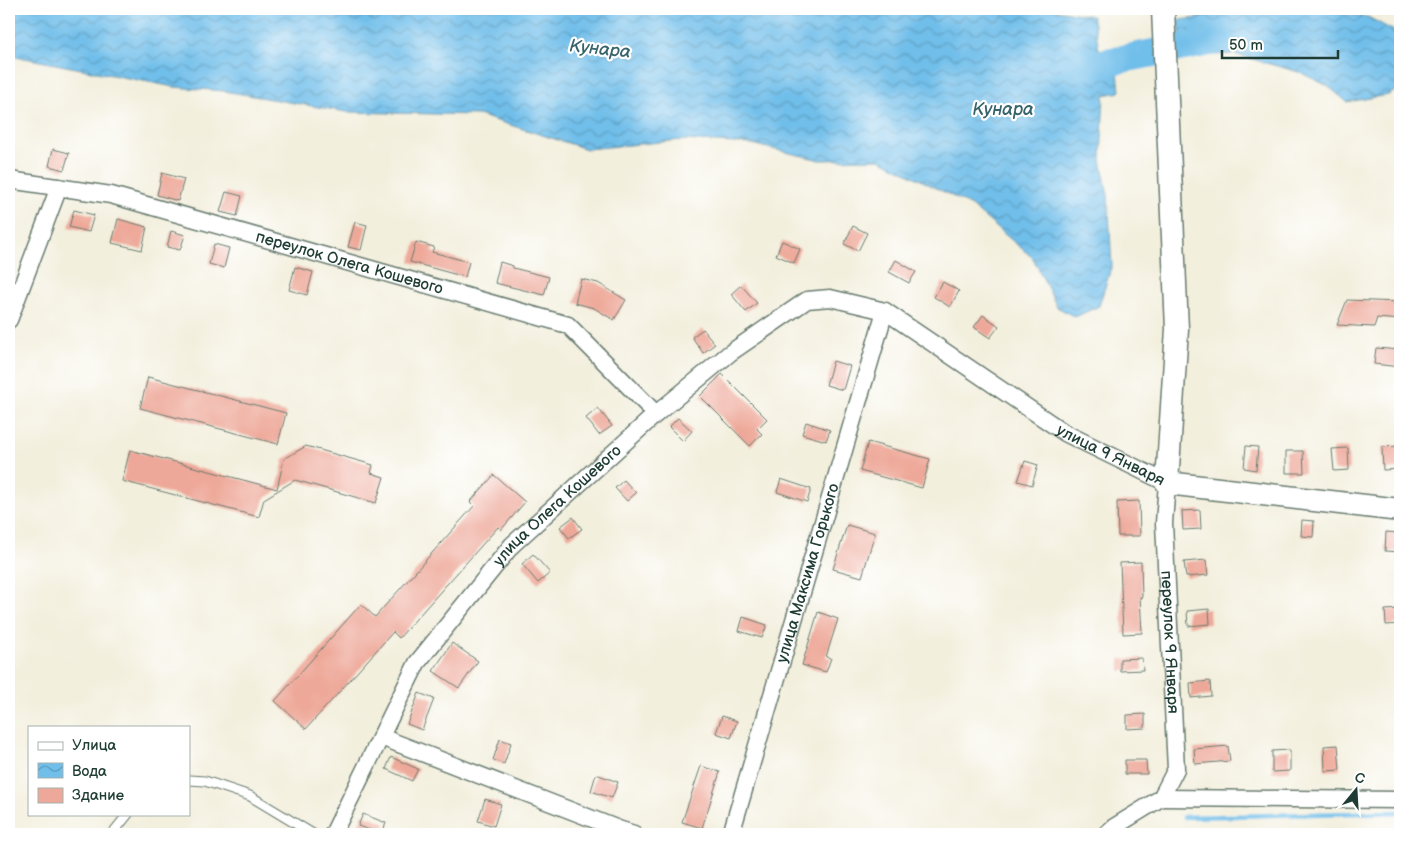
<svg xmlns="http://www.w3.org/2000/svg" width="1409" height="843" viewBox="0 0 1409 843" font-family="'Balsamiq Sans',sans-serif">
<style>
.water{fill:url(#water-waves);stroke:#487e8f}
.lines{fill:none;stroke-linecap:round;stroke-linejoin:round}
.stream{stroke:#70beea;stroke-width:4.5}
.river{stroke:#70beea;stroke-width:28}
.building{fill:#eea899}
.lane-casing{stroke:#697b6f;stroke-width:11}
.street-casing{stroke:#697b6f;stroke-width:19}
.secondary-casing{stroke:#697b6f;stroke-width:25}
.lane{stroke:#fff;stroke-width:9}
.street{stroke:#fff;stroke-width:16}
.secondary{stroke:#fff;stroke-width:22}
.labels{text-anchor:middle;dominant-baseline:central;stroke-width:4.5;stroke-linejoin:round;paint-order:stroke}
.street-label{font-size:16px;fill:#1f3d34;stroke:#fff}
.water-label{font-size:18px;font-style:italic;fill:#37646b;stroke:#fff}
</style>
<defs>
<pattern id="water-waves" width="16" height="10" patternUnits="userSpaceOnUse" patternTransform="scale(1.25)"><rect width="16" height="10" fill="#70beea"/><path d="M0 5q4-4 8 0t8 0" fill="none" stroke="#5b9cbe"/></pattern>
</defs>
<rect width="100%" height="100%" fill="#fff"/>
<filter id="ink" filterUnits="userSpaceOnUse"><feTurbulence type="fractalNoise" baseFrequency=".02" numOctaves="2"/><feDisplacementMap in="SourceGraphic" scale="10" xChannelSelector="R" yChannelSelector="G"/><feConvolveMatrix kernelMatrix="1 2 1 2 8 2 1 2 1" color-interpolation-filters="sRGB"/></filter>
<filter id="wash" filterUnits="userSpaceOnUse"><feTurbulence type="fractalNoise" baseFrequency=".0096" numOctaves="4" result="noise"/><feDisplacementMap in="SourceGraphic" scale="20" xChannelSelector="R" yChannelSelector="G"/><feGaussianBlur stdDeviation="1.12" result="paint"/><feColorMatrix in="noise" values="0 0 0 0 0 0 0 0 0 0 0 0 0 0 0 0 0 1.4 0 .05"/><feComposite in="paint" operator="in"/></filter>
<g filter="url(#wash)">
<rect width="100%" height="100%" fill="#f3efdd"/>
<path class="water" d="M9,9H1051L1092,16L1098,42L1099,59L1117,61L1120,92L1104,95L1101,160L1108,195L1112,265L1099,306L1075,317L1057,307L1033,258L971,206L880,159L820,160L751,144L682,140L587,149L478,115L347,112L224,91L174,87L9,55Z
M1234,9H1258L1271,12L1308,9L1368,17L1400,34V90L1399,89L1388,95L1347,102L1328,86L1299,72L1233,54L1212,55L1184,54L1178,20L1196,18Z"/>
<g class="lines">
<path class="stream" d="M1184,817L1400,812"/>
<path class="river" d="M1076,68L1220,40"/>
</g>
<g id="blocks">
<path class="building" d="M53,149L69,153L64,170L49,166Z
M162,173L184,179L178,201L157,195Z
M226,192L242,196L237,216L220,212Z
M74,210L94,215L89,232L69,227Z
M118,219L147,227L142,250L112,243Z
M355,222L367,225L361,250L348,247Z
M853,226L867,233L858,251L844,244Z
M171,231L185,235L180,250L167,247Z
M782,241L800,249L794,263L776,255Z
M416,242L434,247L432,252L469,262L465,277L410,262Z
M214,244L229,248L224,268L209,264Z
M896,260L916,272L909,283L889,272Z
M500,262L513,266V268L549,277L544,295L495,283Z
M295,267L313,272L307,295L289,290Z
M581,279L598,283L626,300L614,320L594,308L575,303Z
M943,282L959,291L950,307L934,297Z
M741,285L757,303L746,312L731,294Z
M1347,300L1400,302V320L1377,318L1374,327L1337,325Z
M983,315L999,326L990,338L974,327Z
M703,329L715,344L703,353L692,337Z
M1376,348L1400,350V367L1374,364Z
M833,361L850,366L843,390L826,385Z
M722,374L767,419L757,429L762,434L750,446L700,396Z
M148,377L286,413L278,444L140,408Z
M598,408L612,426L599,435L586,418Z
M678,418L692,431L683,441L669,427Z
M806,422L830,430L826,441L802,434Z
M868,442L930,459L922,488L860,471Z
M306,446L373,465L371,473L384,477L376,503L295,480L264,499L259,517L122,481L130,450L277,489L284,459Z
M1246,446L1258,447L1256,470L1244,468Z
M1399,446L1400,469L1383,470L1382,447Z
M1348,448L1349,470L1334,471L1332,449Z
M1286,451H1303L1304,473H1286Z
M1025,461L1038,465L1032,485L1018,481Z
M494,475L525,502L501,530L498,527L399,638L393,632L306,729L275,701L361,604L375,617L474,506L470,502Z
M781,479L811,489L807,502L777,492Z
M624,480L636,493L627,501L615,488Z
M1139,501L1140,536H1118L1117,502Z
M1200,510L1201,529L1183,530L1182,511Z
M573,517L582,529L569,538L560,527Z
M1302,520L1314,521L1313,537L1301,536Z
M847,525L875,533L862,577L833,569Z
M1386,532L1400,533V552L1385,551Z
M533,554L550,573L538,583L522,564Z
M1206,560L1208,575L1186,577L1184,562Z
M1141,562L1142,597H1140L1142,633L1123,634L1120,563Z
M1209,609L1210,624L1188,626L1187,611Z
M1400,609V624L1386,625L1385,610Z
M818,612L838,619L826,657L831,658L826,672L802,665Z
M743,617L767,625L762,638L739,631Z
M452,643L478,661L459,688L433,671Z
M1142,658L1143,670L1120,671V659Z
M1210,681L1211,696L1191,698L1190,683Z
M419,693L434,699L422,730L407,724Z
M1145,714V728L1127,729V715Z
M722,716L737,721L731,738L716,733Z
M500,739L511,743L504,764L493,760Z
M1338,745L1340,770L1325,771L1324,746Z
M1228,746L1230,761L1195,764L1194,749Z
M1290,750V771L1272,772V751Z
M391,757L418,769L412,781L386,769Z
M1125,760H1146L1147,774H1125Z
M701,766L720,772L702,828L682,822Z
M596,774L618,782L612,798L591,791Z
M485,799L501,804L494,826L478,821Z
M363,814L386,823L382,834L358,826Z"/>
</g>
</g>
<g filter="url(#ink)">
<use href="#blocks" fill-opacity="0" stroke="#697b6f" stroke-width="1"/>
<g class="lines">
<g class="lane-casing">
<path id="lane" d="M189,780L205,781L250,796L313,834
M112,834L128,814"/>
</g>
<g class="street-casing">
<g id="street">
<path id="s1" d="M9,180L111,195L568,325L656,414"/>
<path d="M9,320L59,187"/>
<path d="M381,737L621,830L634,834"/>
<path d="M1161,798L1400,800"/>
<path id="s2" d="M333,834L417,663L512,545L656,414L730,353L807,300L830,298L885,311L1065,433L1167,483L1164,523L1176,769L1161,798"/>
<path id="s3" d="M731,834L885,311"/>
<path d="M1106,834L1114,827L1161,798"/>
</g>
</g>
<g class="secondary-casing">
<path id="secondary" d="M1163,9L1177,329L1167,483L1400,510"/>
</g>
<use href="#lane" class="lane"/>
<use href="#street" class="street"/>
<use href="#secondary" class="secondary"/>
</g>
</g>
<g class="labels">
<g class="street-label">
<text stroke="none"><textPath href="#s1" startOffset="351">переулок Олега Кошевого</textPath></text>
<text stroke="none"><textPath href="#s2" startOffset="1074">улица 9 Января</textPath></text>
<text stroke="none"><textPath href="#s2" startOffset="402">улица Олега Кошевого</textPath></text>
<text stroke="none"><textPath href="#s3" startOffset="272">улица Максима Горького</textPath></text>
<text stroke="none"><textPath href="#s2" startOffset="1296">переулок 9 Января</textPath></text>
</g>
<g class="water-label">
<text transform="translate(600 49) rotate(6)">Кунара</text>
<text x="1003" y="109">Кунара</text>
</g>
</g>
<rect width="1409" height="843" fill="none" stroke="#fff" stroke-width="30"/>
<rect x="28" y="726" width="162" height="90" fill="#ffffff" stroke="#a5b1ae"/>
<rect x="38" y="742" width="25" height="8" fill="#ffffff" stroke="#a5b1ae"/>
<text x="72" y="750" font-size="15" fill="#1f3d34">Улица</text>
<rect x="38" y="763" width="25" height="15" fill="url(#water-waves)" stroke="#a5b1ae"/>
<text x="72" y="776" font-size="15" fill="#1f3d34">Вода</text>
<rect x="38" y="788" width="25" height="15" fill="#eea899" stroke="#a5b1ae"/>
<text x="72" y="800" font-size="15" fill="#1f3d34">Здание</text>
<g transform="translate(1356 790) rotate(18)" stroke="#ffffff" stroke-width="4" paint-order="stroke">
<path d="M0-4L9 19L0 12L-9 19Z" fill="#1f3d34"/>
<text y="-8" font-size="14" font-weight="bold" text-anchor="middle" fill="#1f3d34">С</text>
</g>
<path d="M1222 50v8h116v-8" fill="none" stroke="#1f3d34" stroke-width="2.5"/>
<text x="1229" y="50" font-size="15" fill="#1f3d34" stroke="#ffffff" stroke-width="4" paint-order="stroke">50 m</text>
</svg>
